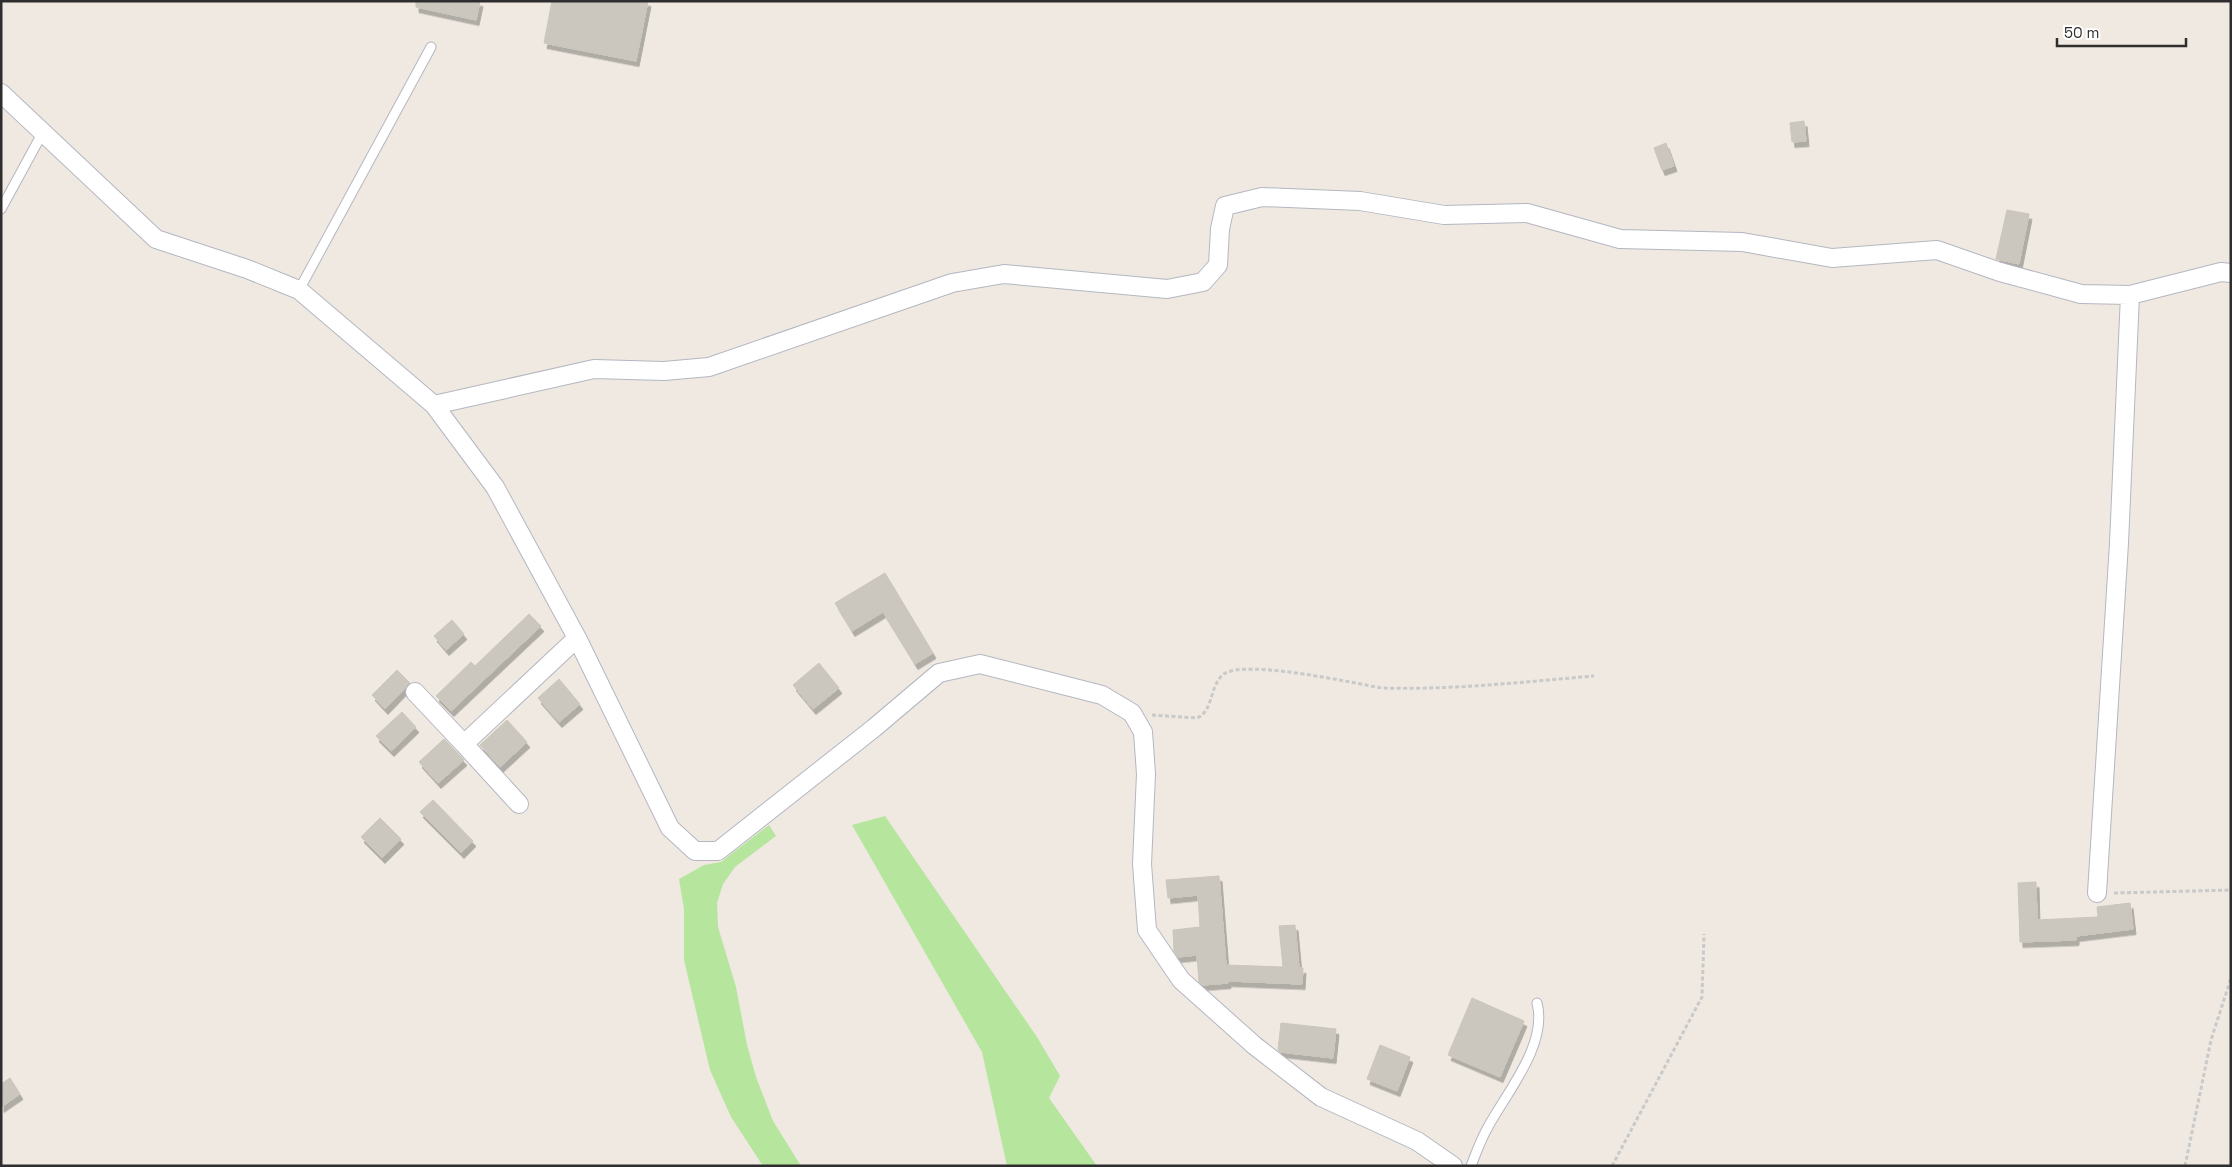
<svg xmlns="http://www.w3.org/2000/svg" width="2232" height="1167" viewBox="0 0 2232 1167" font-family="'Space Grotesk',sans-serif">
<style>
.green{fill:#b6e59e}
.building{fill:#cbc7bf;stroke:#cbc5ba;filter:url(#shadow)}
.lines{fill:none;stroke-linecap:round;stroke-linejoin:round}
.service-casing{stroke:#b4b7c1;stroke-width:11}
.minor-casing{stroke:#b4b7c1;stroke-width:20}
.path{stroke:#c9c9c9;stroke-width:3;stroke-dasharray:4 2.5;stroke-linecap:butt}
.service{stroke:#fff;stroke-width:9}
.minor{stroke:#fff;stroke-width:18}
</style>
<defs>
<filter id="shadow"><feDropShadow dx="3" dy="5.5" stdDeviation="0" flood-color="#0004"/></filter>
</defs>
<rect width="100%" height="100%" fill="#efe9e1"/>
<path class="green" d="M885,816L1037,1037L1060,1076L1049,1098L1097,1166H1007L982,1052L852,825Z
M769,825L776,836L735,867L723,884L717,903L718,927L736,987L747,1045L756,1077L773,1121L801,1166H763L731,1117L710,1070L684,960V909L679,879L704,865L721,862Z"/>
<path class="building" d="M416,1H480L476,20L416,7Z
M552,1H648L636,61L544,43Z
M1804,121L1806,141L1792,142L1790,123Z
M1666,143L1674,166L1662,170L1654,148Z
M2007,210L2029,214L2019,264L1996,259Z
M885,573L933,653L915,664L883,612L852,631L835,603Z
M529,614L541,626L451,711L436,696L471,662L475,666Z
M452,620L464,634L446,650L434,636Z
M819,663L839,688L813,709L793,685Z
M397,670L410,683L385,709L372,695Z
M559,679L580,704L559,722L538,698Z
M402,712L416,727L391,751L376,736Z
M507,720L527,742L500,767L480,745Z
M444,739L464,760L438,783L419,762Z
M433,800L473,841L461,853L420,812Z
M380,818L401,839L382,858L361,837Z
M1219,876L1226,965L1283,967L1279,926L1295,925L1299,968H1303L1302,984L1228,981V983L1203,985L1199,982L1197,955L1178,957L1174,951L1173,930L1200,927L1198,895L1168,898L1166,880Z
M2036,882L2037,920L2098,917L2097,907L2130,903L2133,929L2076,936V940L2020,942L2018,883Z
M1472,998L1524,1021L1500,1077L1448,1055Z
M1281,1023L1336,1029L1333,1058L1280,1052L1278,1050Z
M1380,1045L1410,1057L1397,1091L1367,1079Z
M10,1078L20,1094L1,1107V1084Z"/>
<g class="lines">
<g class="service-casing">
<path id="service" d="M1,209L43,132
M299,290L431,47
M1471,1166C1476,1153 1481,1139 1488,1127C1507,1092 1548,1044 1537,1003"/>
</g>
<g class="minor-casing">
<path id="minor" d="M1,93L156,239L247,269L299,290L434,405L594,369L664,371L709,367L952,283L1004,274L1167,289L1203,282L1218,265L1220,229L1225,206L1262,197L1360,201L1444,215L1527,213L1620,239L1742,242L1832,258L1937,250L2000,272L2081,294L2130,295L2221,272L2231,273
M434,405L495,487L577,638L670,828L695,851H718L874,728L939,673L980,664L1102,695L1132,713L1143,732L1146,774L1142,864L1147,930L1181,980L1255,1046L1321,1097L1417,1141L1453,1166
M415,692L464,744
M519,804L464,744L577,638
M2097,893L2119,543L2130,295"/>
</g>
<path class="path" d="M1152,715L1197,718C1214,711 1209,685 1224,674C1245,659 1353,683 1382,688C1453,690 1523,682 1594,676
M2114,893L2231,890
M1612,1166L1702,997L1704,934
M2185,1166L2211,1040L2231,978"/>
<use href="#service" class="service"/>
<use href="#minor" class="minor"/>
</g>
<rect width="2232" height="1167" fill="none" stroke="#2e2e2e" stroke-width="5"/>
<path d="M2057 38v8h129v-8" fill="none" stroke="#2e2e2e" stroke-width="2.5"/>
<text x="2064" y="38" font-size="15" fill="#2e2e2e" stroke="#ffffff" stroke-width="4" paint-order="stroke">50 m</text>
</svg>
